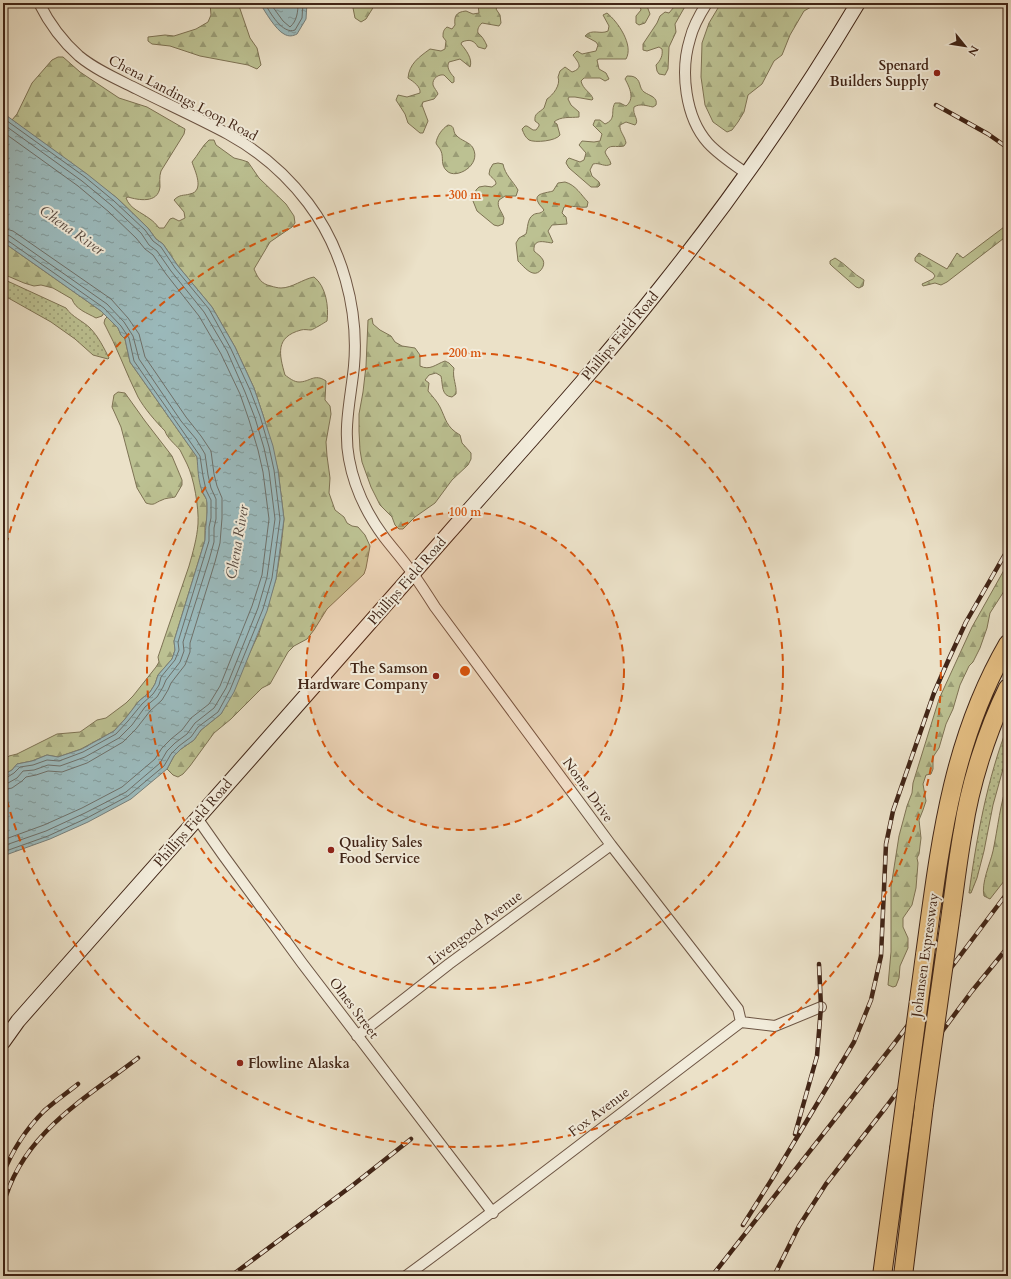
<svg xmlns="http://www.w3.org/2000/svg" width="1011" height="1279" viewBox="0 0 1011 1279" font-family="Cardo,serif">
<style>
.grass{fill:url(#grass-dots);stroke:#7e7354}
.forest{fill:url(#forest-firs);stroke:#7e7354}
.water{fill:url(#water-ripples);stroke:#777f7b}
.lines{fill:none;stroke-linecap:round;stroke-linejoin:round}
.shore{stroke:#6e706a;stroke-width:1}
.street-casing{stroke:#6c5443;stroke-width:12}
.secondary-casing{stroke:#412517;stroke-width:16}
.highway-casing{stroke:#412517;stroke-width:20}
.street{stroke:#f2ecdb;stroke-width:10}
.secondary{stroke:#f2ecdb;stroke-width:14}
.highway{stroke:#e6c084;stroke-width:18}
.rail-casing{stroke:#412517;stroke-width:4.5}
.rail{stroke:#f2ecdb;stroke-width:3;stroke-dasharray:9;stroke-linecap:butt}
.highway-bridge-casing{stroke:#412517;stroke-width:20;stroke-linecap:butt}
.highway-bridge{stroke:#e6c084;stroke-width:18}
.ring{fill:none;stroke:#d7540d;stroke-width:2;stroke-dasharray:7 5}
.poi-dot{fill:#8f2418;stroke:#f2ecdb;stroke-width:1.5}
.labels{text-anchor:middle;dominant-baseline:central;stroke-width:4;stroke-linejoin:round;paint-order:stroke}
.poi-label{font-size:14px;font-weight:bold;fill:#412517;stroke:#f2ecdb;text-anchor:end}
.street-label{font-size:14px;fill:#412517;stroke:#f2ecdb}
.water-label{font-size:15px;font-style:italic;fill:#584a41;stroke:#f2ecdb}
.centre{fill:#d7540d;stroke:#f2ecdb;stroke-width:2}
.ring-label{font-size:12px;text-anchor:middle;font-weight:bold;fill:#d7540d;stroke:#f2ecdb;stroke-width:4;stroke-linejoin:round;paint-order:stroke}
</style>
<defs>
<pattern id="grass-dots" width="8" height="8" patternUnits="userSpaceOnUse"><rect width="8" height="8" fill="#bcc192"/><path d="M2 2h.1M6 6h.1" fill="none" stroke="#9a9d76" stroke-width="1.8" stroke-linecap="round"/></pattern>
<pattern id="forest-firs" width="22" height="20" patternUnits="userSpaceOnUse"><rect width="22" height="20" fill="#bcc192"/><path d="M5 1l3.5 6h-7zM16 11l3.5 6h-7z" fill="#9a9d76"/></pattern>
<pattern id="water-ripples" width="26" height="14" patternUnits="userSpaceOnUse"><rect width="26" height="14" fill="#9bbbbe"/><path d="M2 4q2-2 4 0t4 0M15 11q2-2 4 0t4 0" fill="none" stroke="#809899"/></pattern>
</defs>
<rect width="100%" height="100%" fill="#ebe1c8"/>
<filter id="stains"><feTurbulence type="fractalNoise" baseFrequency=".005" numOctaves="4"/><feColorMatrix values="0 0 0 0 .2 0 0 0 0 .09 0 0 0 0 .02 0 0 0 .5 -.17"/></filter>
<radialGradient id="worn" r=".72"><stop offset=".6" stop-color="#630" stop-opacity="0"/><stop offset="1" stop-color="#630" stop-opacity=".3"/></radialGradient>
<path class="grass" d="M3,279L66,308C72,317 83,321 90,328C98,336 104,348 109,358L108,359L93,355L75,339L51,322L3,295Z
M1008,725V751L993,805L984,851L977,878L971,893H969C977,835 987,780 1008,725Z"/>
<path class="forest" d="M210,3H238L250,38L257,48L261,65L257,69L248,65L200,56L170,46L152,44L148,41V37L165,35L174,36L196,29L208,22L211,15Z
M352,3H376L366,19L361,22L355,18Z
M474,3H500L496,9L500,15L501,23L499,26L482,23C479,26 477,29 478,33C482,36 485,41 487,46L485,49L478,47C474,40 469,39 462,42L461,44C466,50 473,59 470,67L460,59L449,62C446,67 450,73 454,77V82L452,83L444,75C439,74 432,78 433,85C434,88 437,91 438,94L434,99L423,102L422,105L428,121L423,133H420L408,123L405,114L396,100L398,95L407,97L420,93C421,87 414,82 408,78C409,64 419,57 430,49L441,51L445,49L446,41L443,37C443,33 443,30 447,27L452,29L455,25C454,16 456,12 466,11L473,14L479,13L478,5Z
M629,3H654L649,4L647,6L650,14L645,23L639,25L636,23V16L641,10L640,6Z
M673,3H687L675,24L676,32L669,47L668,69L665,75L659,74L657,71L656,65C661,60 663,55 662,49L659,47L647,51L643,50V44L657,23L660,16L665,12L669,13L674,7Z
M721,3H813L811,7L804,11L790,35L782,55L774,61L762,84L748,95L744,112L738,122L732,130L727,132L713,122L705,105L701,77L702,43L709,23Z
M607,13C618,22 634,45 626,59H599L597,60L599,69L606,73L609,79L605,81L600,78H584L581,81C583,90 591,92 593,99L592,100L575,97H569L568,99L571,105L579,112V117C570,118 561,116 554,122L557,124L560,135C556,141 535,143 529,140C525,137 524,134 522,129L525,126H527L533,130H536L539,126V124L535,121C534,113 539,113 544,108L547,99C553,95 561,85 558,77L560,71L565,67L572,72C584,68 578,62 573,55L577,51L582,54L596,51L598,45L596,42L585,36C592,28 600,35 608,31L609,26L603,15Z
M58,57H63L80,72L119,98L147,107L185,129L184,134L161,171C159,177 160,182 160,187C158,204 138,200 128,197L126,198C130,209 141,212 150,219C153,221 156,224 159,228H164L170,219L173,218L179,221L185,218L184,212L174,200C180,194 183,196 190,194C205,191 195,171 192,162C198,155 202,146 209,140H214L216,145L234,158L242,160L248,162L259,178L286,204L294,216L295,223L292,227L270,242L254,269C258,278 261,284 271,286C274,287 278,288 281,288C292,288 303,279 314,277C326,286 329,307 327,321C324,323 314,329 311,330C308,330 304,329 301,330C275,337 279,354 285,375C289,378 294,382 299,382C310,382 314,373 326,381L325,400L330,406L331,414L326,442L327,456L330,478L329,493L335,510L344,517L347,523L352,526L358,527L365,535L370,546L366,568L364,574L327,609L314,630L307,639L294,646L288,652L270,684L262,688L231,719L214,733L190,766L183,774L178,777L173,775L167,769L174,756L181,749L194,740L201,730L221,714L259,633L276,579L281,547L284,519L278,470L263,415L254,388L235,347L212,307L178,266L163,244L156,239L148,228L117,198L12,120L17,114L32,83L52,60Z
M627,76C631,76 633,76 636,78C641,82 639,88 644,92C650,96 658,97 656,105L653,107C647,106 640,103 634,107C632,115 640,120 635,125L626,122L620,125C619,131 625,136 626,143L624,146C616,148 609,143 605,152C606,156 610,159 611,164C605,168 600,162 593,164L590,170L592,176L599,182L600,185L598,187H591L569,168L566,163L567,160L569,158L580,162L584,160L586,153L579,145L582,141L594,142L600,141L602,134L593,125L595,120H600L605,124C617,119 610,111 615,103H620L626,106C635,99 630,88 625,79Z
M448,125C456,126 452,131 456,135C461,141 470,142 473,148C482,165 456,180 447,171C440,165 444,158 441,151C440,148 437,146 436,143C437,136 442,129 448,125Z
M498,163L503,164C505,175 513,181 518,190L516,196H505L499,200C496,207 502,211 504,218L503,224L498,226L494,225L477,211L473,201L476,190L479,187L485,186L492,187L496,184C496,179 491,178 489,174L490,169L493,164Z
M565,182C576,185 581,195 588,202L587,207C579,208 572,205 564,207L562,213L566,217L567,224L552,225L548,231L553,242L552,243C544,242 533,238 534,251C537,254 541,256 543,260C546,266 539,275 533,273C528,272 522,265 518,261L516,243L519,238L526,234C528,228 527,219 533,215C537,212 540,215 544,210C542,207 539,205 538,202C533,193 547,193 553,191L558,183Z
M1008,224V235L947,282L941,285L935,283L923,286L922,284L933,279L935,276L933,273L915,261V258L919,253L947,269L957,253L963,258Z
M3,242L101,311L104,313L102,316L96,318C87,313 75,309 72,299L53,288L41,285L34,286L24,283L3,274Z
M835,258C846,264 853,274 864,280L863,286L859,288L856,287L832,266L830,264V261Z
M107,317L118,328L121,335L125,339L130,362L197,457L202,492L207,500V518L205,527V540L174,641L175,650L172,659L158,675L155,684L150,692L139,701L125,719L114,731L81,749L58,757L47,755L32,761L17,764L12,770L3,775V762L9,756L17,754L57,734L80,732L97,720L106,718L126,703L133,696L156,667L159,662L158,657L189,566C193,552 197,538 198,524C199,508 194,478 187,464C185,459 182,455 180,450C175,444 167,438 165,431C156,422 144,408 138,397C126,373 117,347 104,323L105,319Z
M372,318L373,324L380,330L391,336L395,342L402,346L415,348L420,355V366C430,371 436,364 445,361L449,363L454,368C452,378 457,385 456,394L452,397C441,396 443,385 441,376L436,373L429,375L425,380L429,383L428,391C432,396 437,401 440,407C446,419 446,427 460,435L462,443L471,453V459L468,465L452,480L435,503L415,517L403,529H399L395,525L392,517L380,505L371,487L362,462L360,450L359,431V414L363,392L366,366L368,320Z
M118,392L125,393L145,421L172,456L182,480V485L175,497C171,498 165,498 162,500C154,503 155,506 146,503L137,488L121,427L112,407L114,395Z
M1008,563V585L990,613L987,628L980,648L973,662L969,666L960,685L953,709L946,724L939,748L933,757V769L931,774L926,775L923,784L926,801L923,810L919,820L921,838L919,854L917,858L918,863L916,888L912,905L903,918V927L908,938V948L900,966L899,978L896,986L893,987L888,985L891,952V887L899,836L907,806L912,793L913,783L939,699L972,627Z
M1008,781V876L990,899L984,896C981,883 990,864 993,851C998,827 1000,804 1008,781Z"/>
<path class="water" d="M260,3H307L306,19L297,34C293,36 289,37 284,34C276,30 265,12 260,3Z
M3,113L87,174L117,198L148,228L156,239L163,244L178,266L212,307L235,347L254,388L263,415L273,446L278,470L284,519L276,579L267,611L234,692L221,714L201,730L194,740L181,749L174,756L167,769L131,799L88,822L50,839L3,856V775L12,770L17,764L32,761L47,755L58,757L82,749L114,731L125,719L139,701L150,692L155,684L158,675L172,659L175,650L174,641L205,540C205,527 208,515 207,503C207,498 204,495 202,491C198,480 198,469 197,457L130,362L125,339L121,335L118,328L101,311L3,242Z"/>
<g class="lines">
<path class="shore" d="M265,3C269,12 283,35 295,30L302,18L303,3
M270,3L283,21L290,27C297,21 298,12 298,3
M3,118L85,177L114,201L145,230L153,241L161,247L175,268L209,309L231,349L250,390L260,416L269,447L274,470L280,519L272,578L263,609L230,690L218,712L198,727L191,737L179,746L171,754L164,766L128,796L87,818L48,836L3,852
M3,124L82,181L111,205L141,233L149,245L157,251L171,271L204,312L227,351L245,392L255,418L264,448L269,471L275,519L267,577L258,608L226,688L214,708L195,723L187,734L175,743L167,751L160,763L126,792L85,813L46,831L3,846
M3,132L78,186L109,212L136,238L145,249L153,255L166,274L199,316L221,354L240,394L249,420L258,450L263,472L269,519L262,575L252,606L220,686L209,704L191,718L182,730L171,739L162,748L155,759L122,787L82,808L44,825L3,840
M3,228L13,231L111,299L128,318L139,334L145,357L186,417L201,436L211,451L214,474L217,486L222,498V518L220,543L215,562L190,643V652L185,665L171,683L168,690L162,700L150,711L136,729L123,742L87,763L62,772L48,771L36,775L26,777L22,781L12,788L3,790
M3,234L10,236L107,304L124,322L133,336L139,359L181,421L196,439L205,454L208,475L211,488L216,499V519L214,528V542L209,560L183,642L184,651L180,662L166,680L163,687L157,697L145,707L132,725L119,738L85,757L60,766L48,765L34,770L23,771L17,778L8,783L3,784
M3,239L7,240L104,308L121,326L129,338L134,361L200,456L203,476L206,490L211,500V518L209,527V541L178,642L179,650L175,660L161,677L159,685L153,694L142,704L128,721L116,734L83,752L59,761L47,760L33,765L20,767L14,773L6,778L3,779"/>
<g class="street-casing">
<path id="street" d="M39,3C49,23 62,41 79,56C96,70 117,79 137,89C167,104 198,118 228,134C259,151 286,174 308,203C342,248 359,309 354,366C351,397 343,427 349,459C354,487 367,514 384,537C394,550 404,561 413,574C421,585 428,596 435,607L611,845L738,1009L741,1022
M707,3C700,14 693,26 690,39C680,71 685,117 708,143C719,155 733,164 746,173
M197,818L223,855L302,963L493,1213
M357,1036L449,964L611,845
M406,1276C519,1193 630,1106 741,1022L775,1026L821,1007"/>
</g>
<g class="secondary-casing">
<path id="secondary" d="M3,1042L18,1021L48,987C181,837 315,686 447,535C519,453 593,373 661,287C733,197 799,102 858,3"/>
</g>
<g class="highway-casing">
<path id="highway" d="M951,913C955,885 958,858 963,831C970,784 987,731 1008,688
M925,955C940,846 951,742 1008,644
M882,1276L899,1149
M903,1276L924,1105"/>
</g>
<use href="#street" class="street"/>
<use href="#secondary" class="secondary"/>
<use href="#highway" class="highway"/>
<g class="rail-casing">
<path id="rail" d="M936,105L988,134L1008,148
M795,1134L817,1056L821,1007L819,964
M3,1174C12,1151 27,1128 44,1111C55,1101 67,1093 78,1084
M3,1206C21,1135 83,1100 138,1058
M743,1225L772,1179L854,1042L871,1000L881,956L886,844L893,811L934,693L948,661L966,622L1008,549
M231,1276L353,1185L411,1139
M712,1276L893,1045L1008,892
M774,1276L799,1226L826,1184L886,1107L972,991L1008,947"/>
</g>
<use href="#rail" class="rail"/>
<g class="highway-bridge-casing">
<path id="highway-bridge" d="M924,1105L951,913
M899,1149L925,955"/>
</g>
<use href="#highway-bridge" class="highway-bridge"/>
</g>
<circle cx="465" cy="671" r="159" fill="#d7540d" fill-opacity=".12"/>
<g class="ring">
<circle cx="465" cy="671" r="159"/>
<circle cx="465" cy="671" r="318"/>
<path d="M3 556A476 476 0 1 1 3 786"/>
</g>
<g class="poi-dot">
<circle cx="937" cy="73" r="4"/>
<circle cx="436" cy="676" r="4"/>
<circle cx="331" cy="850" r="4"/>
<circle cx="240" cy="1063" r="4"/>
</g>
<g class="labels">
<g class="poi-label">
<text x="929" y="65">Spenard<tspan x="929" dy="16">Builders Supply</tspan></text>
<text x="428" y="668">The Samson<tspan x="428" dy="16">Hardware Company</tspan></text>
<text x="339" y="842" text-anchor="start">Quality Sales<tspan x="339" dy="16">Food Service</tspan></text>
<text x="248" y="1063" text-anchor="start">Flowline Alaska</text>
</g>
<g class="street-label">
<text transform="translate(183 98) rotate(28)">Chena Landings Loop Road</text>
<text transform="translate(620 336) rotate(-50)">Phillips Field Road</text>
<text transform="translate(407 581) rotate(-49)">Phillips Field Road</text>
<text transform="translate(588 790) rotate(54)">Nome Drive</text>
<text transform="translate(193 823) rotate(-49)">Phillips Field Road</text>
<text transform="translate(475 928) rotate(-37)">Livengood Avenue</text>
<text transform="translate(925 955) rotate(-82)">Johansen Expressway</text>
<text transform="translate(354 1008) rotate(53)">Olnes Street</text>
<text transform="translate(599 1112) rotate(-37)">Fox Avenue</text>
</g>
<g class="water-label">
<text transform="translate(72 230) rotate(35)">Chena River</text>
<text transform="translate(237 542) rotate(-80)">Chena River</text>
</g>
</g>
<circle cx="465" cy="671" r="6" class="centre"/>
<g class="ring-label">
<text x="465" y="199">300 m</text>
<text x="465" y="357">200 m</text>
<text x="465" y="516">100 m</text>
</g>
<rect width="1011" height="1279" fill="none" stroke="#ebe1c8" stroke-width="16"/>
<rect x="4" y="4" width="1003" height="1271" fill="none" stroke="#412517" stroke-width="2"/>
<rect x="8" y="8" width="995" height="1263" fill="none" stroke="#412517"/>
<g transform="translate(965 46) rotate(120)" stroke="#f2ecdb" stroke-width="3" paint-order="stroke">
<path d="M0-3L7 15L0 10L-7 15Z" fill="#412517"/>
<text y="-6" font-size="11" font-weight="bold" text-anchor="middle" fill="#412517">N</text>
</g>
<rect width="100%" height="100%" filter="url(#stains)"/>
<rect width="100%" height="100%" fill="url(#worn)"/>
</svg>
